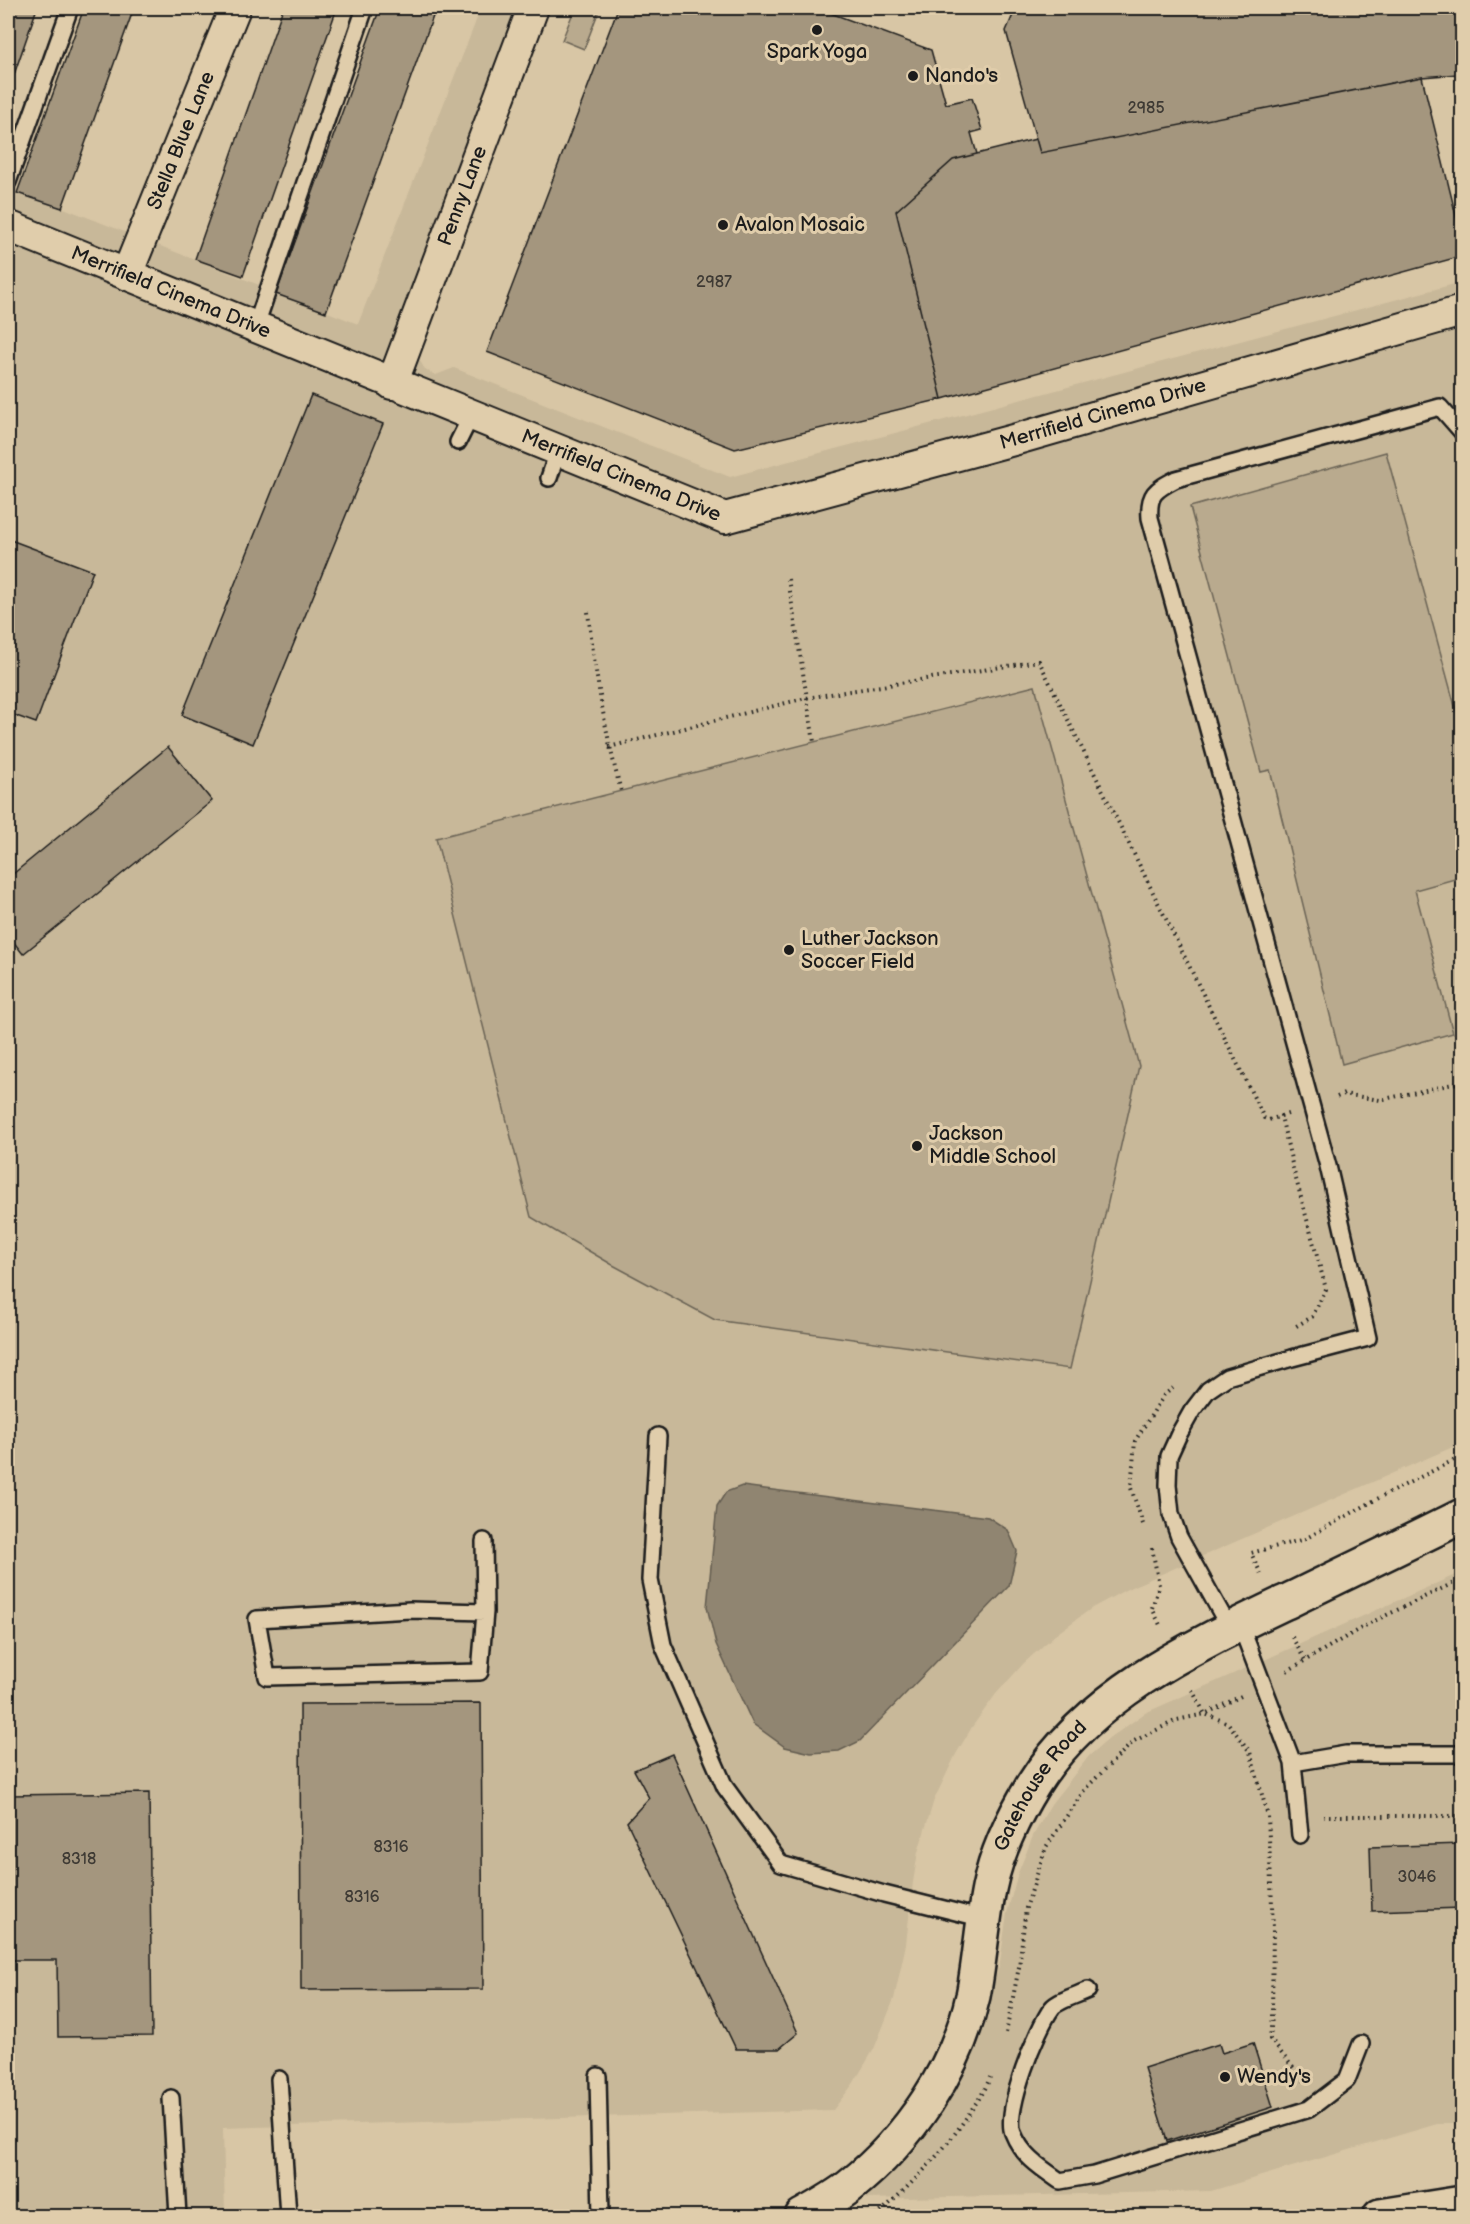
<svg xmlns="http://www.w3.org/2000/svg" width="1470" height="2224" font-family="'Balsamiq Sans',sans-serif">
	<rect width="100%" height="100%" fill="#d8c6a5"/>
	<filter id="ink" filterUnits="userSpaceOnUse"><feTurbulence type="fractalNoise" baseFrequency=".0167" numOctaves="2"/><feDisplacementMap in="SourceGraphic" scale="12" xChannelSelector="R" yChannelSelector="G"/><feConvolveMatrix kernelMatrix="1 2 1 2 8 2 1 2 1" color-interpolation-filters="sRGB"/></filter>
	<g filter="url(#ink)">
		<path fill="#c8b899" d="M481,8H550L422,336L418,354L419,359L424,368L431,373L436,375L454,368L730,477L1462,282V1443L1127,1589L1092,1608L1055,1635L1024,1663L996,1694L972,1727L956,1754L934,1800L918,1852L913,1882L906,1944L894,1999L874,2049L853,2084L833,2110L223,2128L225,2216H8V186L358,324Z
			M1462,1572V2124H1437L1211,2191L866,2199L901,2162L934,2118L982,2025L1000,1963L1007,1913L1018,1873L1033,1836L1051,1804L1089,1756L1110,1738L1145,1713Z"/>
		<path fill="#b9aa8e" stroke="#6a6355" stroke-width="1.5" d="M575,8H600L584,49L562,40Z
			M1386,452L1459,721H1462V877L1415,890L1453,1033L1342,1064L1270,770L1261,772L1190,507Z
			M1035,686L1139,1066L1070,1369L715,1320L611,1264L531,1217L436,838Z"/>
		<path fill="#908571" stroke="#625b4f" stroke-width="1.5" d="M742,1486L988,1517L1008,1530L1017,1551L1009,1586L860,1741L839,1751L811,1753L785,1747L753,1724L716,1644L707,1607L717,1506L726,1492Z"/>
		<path fill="#a4967e" stroke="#1c1c1c" stroke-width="1.5" d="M8,8H37L8,92Z
			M84,8H134L62,208L17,193Z
			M283,8H337L243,276L195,259Z
			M380,8H436L326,312L276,294Z
			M618,8H817L931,50L946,104L972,98L982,130L971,133L977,154L953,160L896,211L942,399L735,449L487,352Z
			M1016,8H1462L1458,74L1422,77L1040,153L1006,31Z
			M1422,77L1462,240V256L942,399L896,211L953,160L1036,139L1040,153Z
			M311,395L383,424L253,744L182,715Z
			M8,539L93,571L36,723L8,713Z
			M168,747L212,801L23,954L8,935V878Z
			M481,1703L483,1989L301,1990L300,1704Z
			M672,1754L798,2033L779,2049H736L627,1822L649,1798L634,1770Z
			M149,1793L152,2036L58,2037L57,1960H9L8,1795Z
			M1462,1844V1908L1372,1911L1370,1847Z
			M1253,2043L1273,2107L1167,2141L1144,2068L1219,2044L1222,2053Z"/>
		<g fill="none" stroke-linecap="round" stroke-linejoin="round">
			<defs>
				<path id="lane" d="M8,182L70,8
					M255,328L365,8
					M458,442L471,416
					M549,478L558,451
					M658,1436L650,1580L663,1645L725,1787L781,1864L884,1894L984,1919
					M484,1541L485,1612
					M410,1610L485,1612L480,1672L267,1677L257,1619Z
					M1240,1624L1293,1763L1346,1754H1462
					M1230,1629L1179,1537L1171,1514L1168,1485L1169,1456L1179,1434L1192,1411L1208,1390L1227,1377L1292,1358L1368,1338L1328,1166L1150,518C1148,494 1155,490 1176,479L1440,407L1462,432
					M1293,1763L1300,1835
					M1088,1990C1080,1994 1057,2001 1052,2008C1037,2028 1004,2111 1013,2133C1022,2156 1041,2168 1060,2181L1094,2175L1309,2109L1347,2080L1361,2044
					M598,2076L601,2216
					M279,2079L288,2216
					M171,2098L178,2216"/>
				<g id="street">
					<path id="s1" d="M8,226L725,518L1017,439L1462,311"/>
					<path id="s2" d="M127,274L235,8"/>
					<path id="s3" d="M392,384L533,8"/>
				</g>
				<g id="secondary">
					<path id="s4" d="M802,2216C818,2207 835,2198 850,2186C908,2140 957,2069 973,1996C980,1960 982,1924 989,1889C996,1853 1014,1816 1033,1785C1091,1692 1196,1645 1292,1599C1349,1571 1406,1544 1462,1516"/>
				</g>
				<path id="primary" d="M1380,2216L1462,2203"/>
			</defs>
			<use href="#lane" stroke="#1c1c1c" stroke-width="20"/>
			<use href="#street" stroke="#1c1c1c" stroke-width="34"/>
			<use href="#secondary" stroke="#1c1c1c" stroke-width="38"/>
			<use href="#primary" stroke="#1c1c1c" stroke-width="38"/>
			<path stroke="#1c1c1c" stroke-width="4" stroke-dasharray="1.5 4.5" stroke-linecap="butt" d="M788,579L814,742
				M588,612C595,672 605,732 621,791
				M609,747L806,698L1039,661L1264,1118L1269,1120L1281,1116
				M1337,1097L1344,1094L1380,1100L1462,1082
				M1288,1114L1281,1116L1293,1168L1326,1289L1312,1317L1293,1328
				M1143,1524L1131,1488L1135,1441L1164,1395L1173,1388
				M1152,1548L1159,1585L1152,1608L1161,1627
				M1261,1574L1251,1553L1305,1539L1375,1500L1462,1456
				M1292,1637L1305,1660
				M1287,1671L1370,1623L1462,1579
				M1192,1690L1205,1714L1241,1696
				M1323,1816H1462
				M1006,2033L1019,1967L1026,1908L1046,1847L1085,1789L1134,1741L1177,1720L1205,1714L1228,1723L1250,1752L1268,1816L1273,1928L1272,2016L1270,2039L1304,2081
				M876,2216C912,2184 946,2150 972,2109C979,2099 986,2089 990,2077"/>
			<use href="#lane" stroke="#e0cdab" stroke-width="15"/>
			<use href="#street" stroke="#e0cdab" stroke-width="30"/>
			<use href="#secondary" stroke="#e0cdab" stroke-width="33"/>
			<use href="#primary" stroke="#e0cdab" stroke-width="33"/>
		</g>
	</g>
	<g fill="#1c1c1c" stroke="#e0cdab" stroke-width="2">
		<circle cx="817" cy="30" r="6"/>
		<circle cx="913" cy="76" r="6"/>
		<circle cx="723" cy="225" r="6"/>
		<circle cx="789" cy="950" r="6"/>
		<circle cx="917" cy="1146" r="6"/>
		<circle cx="1225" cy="2077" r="6"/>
	</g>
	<g text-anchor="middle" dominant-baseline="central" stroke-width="6" stroke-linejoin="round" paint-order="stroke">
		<g font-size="16" fill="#3e3a34">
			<text x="1146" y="108">2985</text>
			<text x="714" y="282">2987</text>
			<text x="391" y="1847">8316</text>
			<text x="79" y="1859">8318</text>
			<text x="1417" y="1877">3046</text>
			<text x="362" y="1897">8316</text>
		</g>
		<g font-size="20" fill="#1c1c1c" stroke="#e0cdab" text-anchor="start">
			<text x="817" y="52" text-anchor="middle">Spark Yoga</text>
			<text x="925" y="76">Nando's</text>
			<text x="735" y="225">Avalon Mosaic</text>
			<text x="801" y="939">Luther Jackson<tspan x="801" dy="23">Soccer Field</tspan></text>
			<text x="929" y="1134">Jackson<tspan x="929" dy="23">Middle School</tspan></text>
			<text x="1237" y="2077">Wendy's</text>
		</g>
		<g font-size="20" fill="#1c1c1c" stroke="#e0cdab">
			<text stroke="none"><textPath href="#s2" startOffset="144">Stella Blue Lane</textPath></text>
			<text stroke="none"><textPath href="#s3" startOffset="201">Penny Lane</textPath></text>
			<text stroke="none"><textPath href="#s1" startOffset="176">Merrifield Cinema Drive</textPath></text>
			<text stroke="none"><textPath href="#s1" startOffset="1166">Merrifield Cinema Drive</textPath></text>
			<text stroke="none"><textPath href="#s1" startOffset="662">Merrifield Cinema Drive</textPath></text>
			<text stroke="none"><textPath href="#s4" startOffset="512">Gatehouse Road</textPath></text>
		</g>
	</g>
	<rect width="1470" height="2224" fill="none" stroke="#e0cdab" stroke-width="30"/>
	<rect x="15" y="15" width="1440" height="2194" fill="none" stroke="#1c1c1c" stroke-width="2" filter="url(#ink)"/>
</svg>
